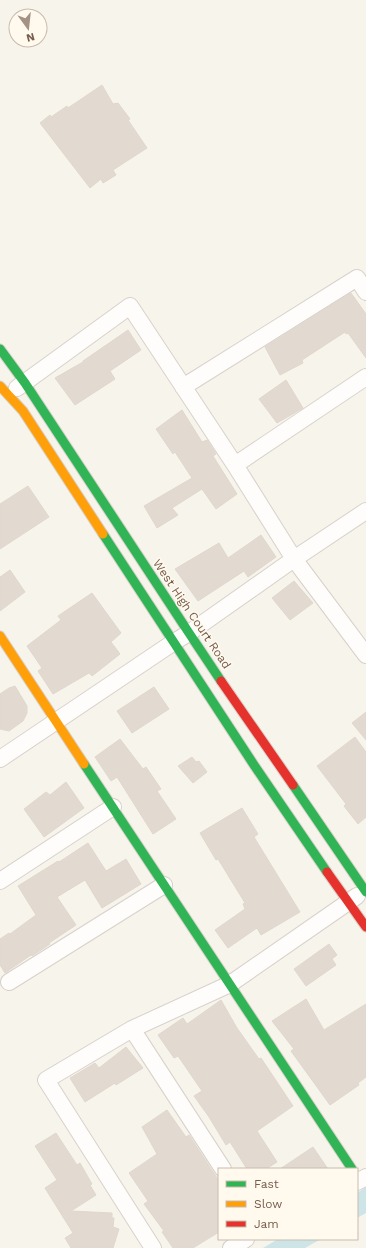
<svg xmlns="http://www.w3.org/2000/svg" width="366" height="1248" font-family="'Work Sans',sans-serif">
	<rect width="100%" height="100%" fill="#f7f4ec"/>
	<path fill="#cee5e8" d="M366,1187V1213L357,1218V1193Z
		M278,1239H321L305,1248H263Z"/>
	<path fill="#e2dad1" stroke="#e0d7ce" d="M102,85L113,104L118,103L130,119L128,120L147,148L113,170L116,175L103,183L101,179L90,188L40,123L50,115L51,117L67,106L68,108Z
		M351,293L366,314V358L348,333L346,334L345,332L302,360L303,363L280,375L265,347Z
		M128,330L141,350L110,371L115,379L75,405L55,378L83,362V361Z
		M286,380L303,408L277,423L259,399Z
		M182,410L202,442L207,440L216,454L213,456L237,494L216,509L202,489L172,508L178,515L157,528L144,506L192,478L175,452L173,454L156,429Z
		M28,486L49,517L0,549V504Z
		M261,535L276,557L248,577L244,571L198,601L175,569L219,543L228,558Z
		M10,570L25,592L0,611V577Z
		M294,581L313,603L290,620L272,598Z
		M92,593L121,633L111,642L120,654L92,676L89,673L53,694L38,671L42,668L27,646L61,620L58,616Z
		M15,686L27,706V713L23,721L9,731L0,729V694L9,688Z
		M154,687L169,709L132,733L117,711Z
		M366,712V740L352,723Z
		M355,737L366,752V817L358,824L344,806L346,804L317,766Z
		M120,739L143,769L146,767L161,789L157,791L176,819L153,834L117,777L111,781L95,757Z
		M192,757L196,762L199,761L207,772L193,783L178,766Z
		M66,782L84,808L44,837L24,809L46,792L50,795Z
		M242,808L258,834L254,837L300,912L261,935L257,928L228,948L215,930L245,909L243,904L245,903L218,859L216,860L200,833Z
		M88,843L106,871L126,859L141,884L102,908L85,880L57,897L76,925L49,943L50,944L32,956L31,955L5,973L0,965V939L9,933L10,934L36,915L18,886L58,861L59,862Z
		M329,944L337,955L332,959L336,965L306,986L294,969Z
		M306,999L324,1030L366,1004V1077L358,1083L359,1085L330,1105L291,1051L294,1049L272,1021Z
		M221,1000L237,1028L259,1059L261,1058L293,1106L257,1131L277,1162L266,1169H247L230,1142L226,1145L209,1117L194,1096L202,1091L178,1056L174,1058L158,1035L183,1018L187,1024Z
		M126,1047L143,1068L116,1085L115,1083L85,1102L70,1078L95,1063L99,1068Z
		M167,1110L186,1137L189,1135L219,1181V1232L193,1248H173L162,1232L164,1231L144,1204L148,1201L129,1173L157,1154L142,1127Z
		M56,1133L77,1165L80,1163L92,1184L90,1185L96,1195L71,1211L112,1213V1218H114L113,1227L119,1229L113,1248H71L65,1238L73,1233L45,1188L57,1180L35,1146Z
		M313,1147L328,1169H280Z"/>
	<g fill="none" stroke-linecap="round" stroke-linejoin="round">
		<defs>
			<path id="street" d="M183,387L357,278L366,292
				M17,388L130,306L235,465L294,559L366,655
				M235,465L366,377
				M0,759L174,642L189,633L294,559L366,511
				M0,881L113,807
				M9,982L164,885
				M132,1029L223,1169
				M357,1182L366,1177
				M153,1248L46,1080L132,1029L230,984L357,896
				M231,1248L246,1239"/>
			<path id="fast" d="M0,349L25,383L189,633L221,681
				M103,534L254,765L327,872
				M84,764L352,1169
				M293,785L366,892"/>
			<path id="slow" d="M0,386L23,411L103,534
				M0,636L84,764"/>
			<path id="jam" d="M221,681L293,785
				M327,872L366,927"/>
		</defs>
		<use href="#street" stroke="#d7d1ca" stroke-width="18"/>
		<use href="#fast" stroke="#d8d1ca" stroke-width="11"/>
		<use href="#slow" stroke="#d8d1ca" stroke-width="11"/>
		<use href="#jam" stroke="#d8d1ca" stroke-width="11"/>
		<use href="#street" stroke="#fefdfc" stroke-width="16"/>
		<use href="#fast" stroke="#30b455" stroke-width="9"/>
		<use href="#slow" stroke="#ff9f0a" stroke-width="9"/>
		<use href="#jam" stroke="#e5322d" stroke-width="9"/>
	</g>
	<g text-anchor="middle" dominant-baseline="central" stroke-width="3" stroke-linejoin="round" paint-order="stroke">
		<g font-size="12" fill="#775d4c" stroke="#fff9ee">
			<text transform="translate(192 614) rotate(56)">West High Court Road</text>
		</g>
	</g>
	<rect x="218" y="1168" width="140" height="72" fill="#fff9ee" stroke="#c9bbad"/>
	<rect x="226" y="1181" width="20" height="6" fill="#30b455" stroke="#c9bbad"/>
	<text x="254" y="1188" font-size="12" fill="#775d4c">Fast</text>
	<rect x="226" y="1201" width="20" height="6" fill="#ff9f0a" stroke="#c9bbad"/>
	<text x="254" y="1208" font-size="12" fill="#775d4c">Slow</text>
	<rect x="226" y="1221" width="20" height="6" fill="#e5322d" stroke="#c9bbad"/>
	<text x="254" y="1228" font-size="12" fill="#775d4c">Jam</text>
	<g transform="translate(28 28) rotate(165)"><circle r="19" fill="#fff9ee" stroke="#c9bbad"/>
	<path d="M0-3L7 15L0 10L-7 15Z" fill="#a49284"/>
	<text y="-6" font-size="11" font-weight="bold" text-anchor="middle" fill="#775d4c">N</text>
	</g>
</svg>
